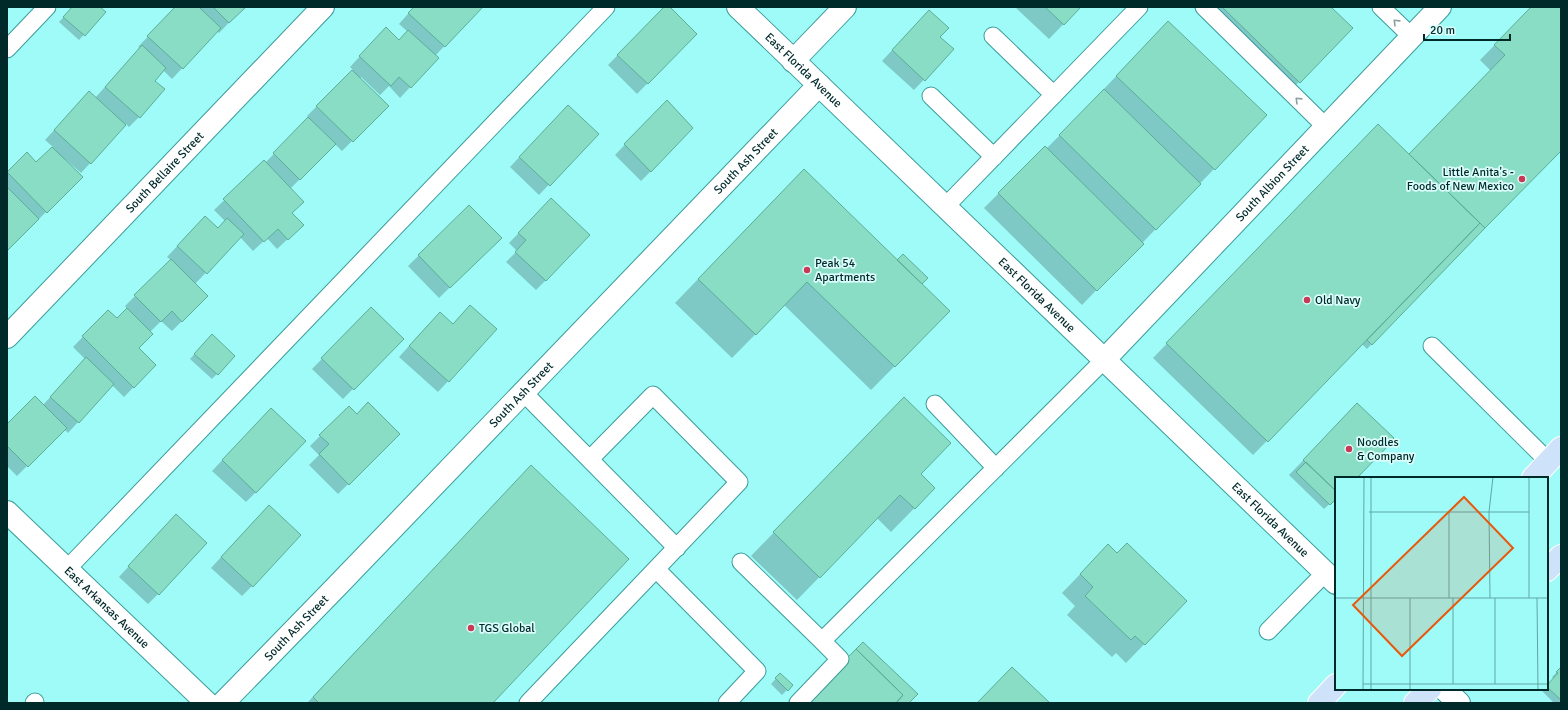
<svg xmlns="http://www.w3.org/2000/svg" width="1568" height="710" font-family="Signika,sans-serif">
	<rect width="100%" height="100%" fill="#9efbf8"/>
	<path fill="#0003" d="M73,7H99L105,12L79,40L59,22Z
		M176,7H244L219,33L217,31L172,79L163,70L153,81L139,117L129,127L126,124L81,173L66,160L65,161L81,177L36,222L35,221L7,249V174L27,154L36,164L53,147L45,140L79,103L95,98L140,48L138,47Z
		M414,7H481L435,56L437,58L400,98L389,86L380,95L361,77L360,79L387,106L342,151L335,144L290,189L292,235L277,249L267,238L253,251L240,237L195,284L207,296L172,331L161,321L150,332L137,348L155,365L124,397L112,385L68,433L64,429L17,476L7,466V426L43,405L85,359L73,347L108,311L117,319L127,309L125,306L171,260L167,257L195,227L217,229L225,221L214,210L264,162L265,163L309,118L307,116L353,70L350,67L376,39L399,41L408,32L399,24Z
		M665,7H668L696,34L637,94L608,65Z
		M1015,7H1080L1049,39Z
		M1193,7H1330L1352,28L1284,97Z
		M1532,7H1561V149L1367,349L1362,344L1253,455L1153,358L1364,140L1409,155L1491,71L1480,60Z
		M919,21L953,49L914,90L882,61Z
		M1168,22L1214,169L1082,305L984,208L1045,147L1046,149L1103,92L1102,91Z
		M657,111L651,171L641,181L615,155Z
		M558,116L597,134L539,195L510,167Z
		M780,194L921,284L949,311L871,390L784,305L732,358L675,303Z
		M469,206L500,238L439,298L408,266Z
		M541,210L546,280L536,290L506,262L517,251L509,243Z
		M470,306L496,329L438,392L399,357L430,323L453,324Z
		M371,309L402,339L343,399L312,369Z
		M207,340L234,356L212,379L190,359Z
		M349,407L357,415L399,434L338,494L309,465L319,455L310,446Z
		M261,419L256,492L246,502L212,471Z
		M1343,419L1356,478H1336V498L1324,509L1289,475Z
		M881,422L919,474L934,488L891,532L877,518L797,600L751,556Z
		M531,467L491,703H307L508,490Z
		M259,516L252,586L242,596L211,568Z
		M166,525L158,594L148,604L119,577Z
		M1090,564L1186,601L1126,663L1116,653L1112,657L1067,615L1075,606L1062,593Z
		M1561,668V703H1554L1542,691L1544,689H1547V686L1554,679L1552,677Z
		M780,674L787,690L782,695L771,684Z"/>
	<path fill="#8addc5" stroke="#5bad97" d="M72,7H100L106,12L85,36L63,17Z
		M175,7H199L221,28L183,69L147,36Z
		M213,7H246L229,23Z
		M414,7H483L445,47L408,13Z
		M664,7H670L697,34L648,84L617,55Z
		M1045,7H1081L1064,25Z
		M1222,7H1331L1353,28L1300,83Z
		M1531,7H1561V151L1485,228L1409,154L1505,55L1494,45Z
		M929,10L949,28L940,37L954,49L925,81L892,50Z
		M1168,21L1267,115L1215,170L1116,76Z
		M386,27L399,40L408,30L439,58L411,88L399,77L391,86L359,56Z
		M142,45L166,68L155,81L165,89L140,118L105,87Z
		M352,70L389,106L353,142L316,106Z
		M1104,89L1201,184L1156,230L1059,135Z
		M89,91L126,125L91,164L54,130Z
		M667,100L693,128L651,172L624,144Z
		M568,105L599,134L550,186L519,157Z
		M308,117L336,144L300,180L273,153Z
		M1378,124L1480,223L1268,442L1166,343Z
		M1045,146L1144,244L1097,291L998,193Z
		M52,147L83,177L47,213L7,172L27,152L36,162Z
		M264,160L304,202L292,213L304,225L288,240L278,229L264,242L223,199Z
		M804,169L950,311L895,367L807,282L756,335L698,279Z
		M7,187L39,219L7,251Z
		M551,198L590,235L546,281L515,252L526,240L518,233Z
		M469,205L502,238L450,288L418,255Z
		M205,216L218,228L227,218L244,234L207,274L177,246Z
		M1480,223L1485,228L1372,345L1367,340Z
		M903,254L928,278L922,284L897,260Z
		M171,259L208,296L182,322L172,311L161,322L134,295Z
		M470,305L497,329L449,382L409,346L440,312L453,324Z
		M371,307L404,339L354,390L321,358Z
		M127,308L153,334L139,348L156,365L134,388L82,336L108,310L117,318Z
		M212,334L235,356L218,375L194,354Z
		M86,357L114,384L79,423L50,397Z
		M35,396L67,428L28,467L7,446V424Z
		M904,397L951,443L921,474L935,488L915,509L900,495L820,578L773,532Z
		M368,402L400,434L349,485L319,454L329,444L319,435L349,406L357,414Z
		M1357,403L1394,438L1388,444L1389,445L1357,478H1336V491L1303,460Z
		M271,408L306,441L256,493L222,460Z
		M1306,462L1336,491V499L1330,505L1296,472Z
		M531,465L629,559L493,703H319L313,697Z
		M269,505L301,535L253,587L221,557Z
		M176,514L207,543L159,595L128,566Z
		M1127,543L1187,601L1145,645L1135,636L1131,640L1085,596L1093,587L1080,574L1108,544L1117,553Z
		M863,642L918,694L909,703H896L903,695L856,649Z
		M856,649L903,695L896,703H804Z
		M1012,667L1050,703H977Z
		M1561,667V700L1547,687V685L1558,673L1556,672Z
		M780,673L793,685L788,691L775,678Z"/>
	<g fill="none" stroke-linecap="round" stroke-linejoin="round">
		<defs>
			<path id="service" d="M1204,7L1326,127
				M1381,7L1412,37
				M993,36L1054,95
				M7,49L47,7
				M931,96L994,157
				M945,207L1139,7
				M1432,346L1548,461
				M523,392L677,548
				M935,404L996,468
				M741,562L822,641L1104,360
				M67,569L606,7
				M656,569L757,671L727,703
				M1268,631L1325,573
				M34,703L35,702
				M528,703L739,482L653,395L590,459
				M798,703L840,659L822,641"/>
			<g id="minor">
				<path d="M793,61L845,7"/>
				<path id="s1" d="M7,337L323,7"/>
				<path id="s2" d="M1104,360L1440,7"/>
				<path id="s3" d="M7,512L207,703"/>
				<path id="s4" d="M223,703L338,585L819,85"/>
			</g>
			<g id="tertiary">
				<path id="s5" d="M738,7L1336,583"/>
				<path d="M1444,689L1459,703"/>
			</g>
			<path id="primary" d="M1533,478L1561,448
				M1547,570L1561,556
				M1319,703L1336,685
				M1415,703L1430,689"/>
		</defs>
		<use href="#service" stroke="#3c9c9a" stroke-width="19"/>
		<use href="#minor" stroke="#3c9c9a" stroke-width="24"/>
		<use href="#tertiary" stroke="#3c9c9a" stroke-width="24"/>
		<use href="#primary" stroke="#fff" stroke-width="24"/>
		<use href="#service" stroke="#fff" stroke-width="17"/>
		<use href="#minor" stroke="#fff" stroke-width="22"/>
		<use href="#tertiary" stroke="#fff" stroke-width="22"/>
		<use href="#primary" stroke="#cee2fa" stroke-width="22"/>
	</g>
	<defs><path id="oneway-chevron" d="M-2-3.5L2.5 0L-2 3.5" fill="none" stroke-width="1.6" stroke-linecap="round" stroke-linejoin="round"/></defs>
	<g stroke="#8c9f9f">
		<use href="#oneway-chevron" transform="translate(1396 22) rotate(-136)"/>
		<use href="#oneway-chevron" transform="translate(1298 100) rotate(-136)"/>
	</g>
	<g fill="#c93855" stroke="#dbfdfb" stroke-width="1.5">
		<circle cx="1522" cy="179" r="4"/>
		<circle cx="807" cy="270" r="4"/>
		<circle cx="1307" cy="300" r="4"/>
		<circle cx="1349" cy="449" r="4"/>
		<circle cx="471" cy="628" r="4"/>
	</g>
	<g text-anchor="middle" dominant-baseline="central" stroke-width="3.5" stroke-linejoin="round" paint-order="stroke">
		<g font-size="12" fill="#002a2a" stroke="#dbfdfb">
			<text stroke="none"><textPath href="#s5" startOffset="91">East Florida Avenue</textPath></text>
			<text stroke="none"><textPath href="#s4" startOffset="753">South Ash Street</textPath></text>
			<text stroke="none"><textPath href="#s1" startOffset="228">South Bellaire Street</textPath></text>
			<text stroke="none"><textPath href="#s2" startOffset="244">South Albion Street</textPath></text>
			<text stroke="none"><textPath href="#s5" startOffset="415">East Florida Avenue</textPath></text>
			<text stroke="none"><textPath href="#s4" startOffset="429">South Ash Street</textPath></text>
			<text stroke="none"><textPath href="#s5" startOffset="739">East Florida Avenue</textPath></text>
			<text stroke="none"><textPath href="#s3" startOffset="138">East Arkansas Avenue</textPath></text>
			<text stroke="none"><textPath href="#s4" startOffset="105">South Ash Street</textPath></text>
		</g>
		<g font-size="12" fill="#002a2a" stroke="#dbfdfb" text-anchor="start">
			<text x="1514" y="172" text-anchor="end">Little Anita's -<tspan x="1514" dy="14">Foods of New Mexico</tspan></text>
			<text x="815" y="263">Peak 54<tspan x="815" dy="14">Apartments</tspan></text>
			<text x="1315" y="300">Old Navy</text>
			<text x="1357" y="442">Noodles<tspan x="1357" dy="14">&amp; Company</tspan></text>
			<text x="479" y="628">TGS Global</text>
		</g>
	</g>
	<g transform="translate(1335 477)">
		<rect width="213" height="213" fill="#9efbf8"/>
		<path fill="none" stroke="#5fa7a6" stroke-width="1" d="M36,0V213M194,0V121M34,35H194M114,35V121M0,121H213M75,121V213M118,121V207M155,121L154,35L158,0M160,121V207M202,121L203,213M28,207H213M28,213L29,0"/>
		<path fill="#e8590c" fill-opacity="0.15" stroke="#e8590c" stroke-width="2" d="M129,20L178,71L67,179L18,128Z"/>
		<rect width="213" height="213" fill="none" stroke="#002a2a" stroke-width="2"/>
	</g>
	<rect width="1568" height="710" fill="none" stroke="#002a2a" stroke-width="16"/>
	<path d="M1424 34v6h86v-6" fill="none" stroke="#002a2a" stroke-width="2"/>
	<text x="1430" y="34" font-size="12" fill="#002a2a" stroke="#dbfdfb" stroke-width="3" paint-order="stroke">20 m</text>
</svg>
